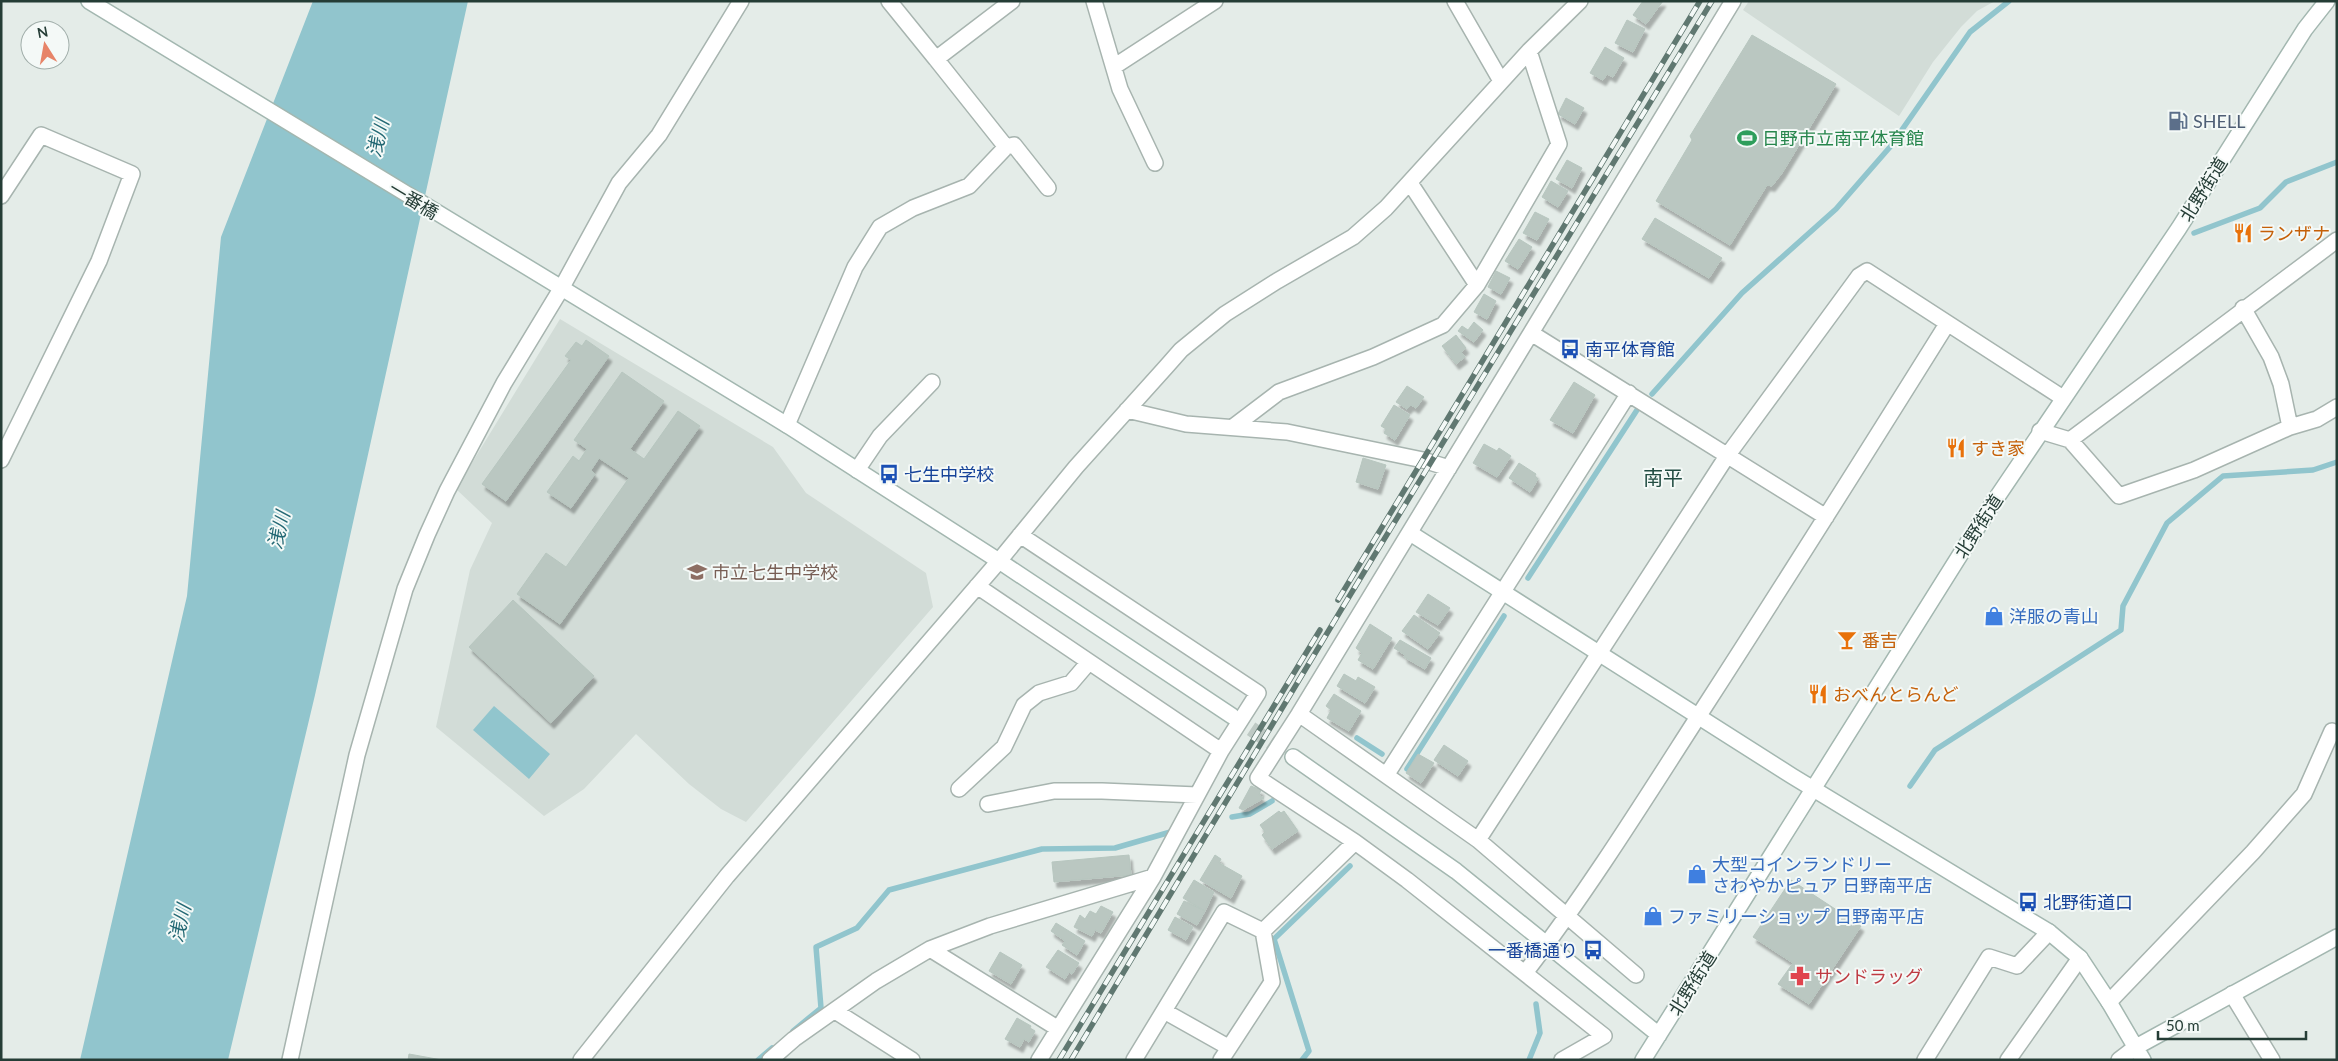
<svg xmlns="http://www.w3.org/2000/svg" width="2338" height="1061" font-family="Lato,'Noto Sans JP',sans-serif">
	<defs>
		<filter id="shadow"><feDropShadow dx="3" dy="5.5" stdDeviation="1" flood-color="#0004"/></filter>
	</defs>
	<rect width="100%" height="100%" fill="#e4ece8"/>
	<path fill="#d2dcd7" d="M1749,1H1995L1977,11L1961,27L1933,62L1899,116L1743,10Z
		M560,319L773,447L806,493L926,573L933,607L746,822L721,809L689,784L636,734L584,789L544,816L436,727L470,570L492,523L456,489Z"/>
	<path fill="#91c5cd" d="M313,1H468L315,695L228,1060H80L187,596L221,237Z
		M494,706L550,754L529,779L473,730Z"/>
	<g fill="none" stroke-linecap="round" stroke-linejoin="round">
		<path stroke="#91c5cd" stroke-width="5.5" d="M2194,233L2260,208L2286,182L2337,162
			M1652,394L1742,293L1836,209L1890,147L1970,32L2009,1
			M1528,578L1637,410
			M1357,738L1382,754
			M1407,769L1504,616
			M1910,786L1935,750L2121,630L2123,606L2167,523L2223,476L2313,470L2337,462
			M1232,817L1250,814L1272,801
			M793,1031L821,1008L816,947L857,928L889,890L1042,849L1115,848L1174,831
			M758,1060L772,1048
			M1302,1060L1309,1051L1274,939L1350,866
			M1529,1060L1540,1033L1536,1004"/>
	</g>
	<path fill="#bac7c1" stroke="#b7c6bf" filter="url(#shadow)" d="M1643,1H1663L1646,24L1633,15Z
		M1627,20L1645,29L1633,52L1615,43Z
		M1752,35L1836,84L1782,173L1772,186L1767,185L1730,245L1656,201L1692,140L1690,136Z
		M1605,47L1624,58L1613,77L1607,74L1603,80L1590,73Z
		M1566,98L1584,108L1575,124L1558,114Z
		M1567,160L1582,168L1572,188L1556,179Z
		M1551,181L1568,191L1558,207L1542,197Z
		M1535,212L1549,219L1537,240L1523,233Z
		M1655,218L1722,258L1709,278L1642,239Z
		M1519,239L1532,247L1518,269L1505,261Z
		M1496,271L1510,278L1501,294L1488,287Z
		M1484,294L1496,301L1487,319L1474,312Z
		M1474,322L1483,330L1474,342L1458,331L1462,326L1468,330Z
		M1456,335L1466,348L1461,352L1465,357L1456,364L1442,346Z
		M586,340L609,356L506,501L482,484L571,360L565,356L576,342L582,346Z
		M622,372L664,401L630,449L644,459L678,411L700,426L560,624L517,594L546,553L566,567L629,478L599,458L591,470L595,474L571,508L547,492L573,456L579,461L587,449L574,440Z
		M1574,382L1595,395L1573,433L1550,420Z
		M1407,386L1424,397L1416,408L1411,405L1407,409L1396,402Z
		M1394,405L1410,415L1395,440L1384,433L1386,429L1381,426Z
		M1484,444L1497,451L1499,448L1511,456L1497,477L1473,463Z
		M1363,458L1386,465L1378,489L1356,482Z
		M1519,463L1536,474L1535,476L1538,479L1530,492L1509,478Z
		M1428,594L1450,608L1438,625L1416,612Z
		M513,600L594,676L551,723L469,647Z
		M1414,615L1440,633L1428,649L1402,631Z
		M1370,624L1392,638L1373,669L1358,660L1362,653L1356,648Z
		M1400,640L1431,658L1425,669L1404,657L1405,655L1394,648Z
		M1344,674L1356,681L1358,677L1375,687L1365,703L1337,686Z
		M1334,694L1361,711L1349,731L1327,718L1331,710L1326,706Z
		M1444,745L1468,761L1458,776L1434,760Z
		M1418,754L1434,763L1421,783L1406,773Z
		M1251,786L1261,790L1259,795L1264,798L1243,810L1239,808Z
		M1279,811L1281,813L1284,811L1298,831L1272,849L1262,835L1265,832L1260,825Z
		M1129,855L1131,875L1054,882L1052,862Z
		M1215,855L1221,859L1219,863L1242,876L1231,898L1200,880Z
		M1194,880L1214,892L1205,911L1183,898Z
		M1791,880L1861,926L1809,1004L1778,984L1793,963L1753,937Z
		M1184,901L1205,911L1197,925L1177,914Z
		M1101,906L1113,912L1101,933L1095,930L1092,936L1074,927L1080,915L1085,919L1090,911L1096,914Z
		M1175,917L1193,927L1186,940L1168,930Z
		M1056,923L1085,941L1077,955L1062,945L1065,941L1051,931Z
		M1058,950L1079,963L1072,974L1069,972L1065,979L1046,967Z
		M1000,952L1022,965L1011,984L989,971Z
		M1017,1018L1031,1026L1030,1028L1035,1031L1029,1042L1024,1039L1020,1047L1005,1039Z
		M409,1054L442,1060H408Z"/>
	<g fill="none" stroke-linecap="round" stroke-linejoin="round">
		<path stroke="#bec9c4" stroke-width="15" stroke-dasharray="15 8" stroke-linecap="butt" d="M1232,716L1293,757"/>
		<defs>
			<path id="street" d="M889,1L936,59
				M1094,1L1120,89L1155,163
				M1455,1L1501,81
				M1115,66L1215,1
				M1006,147L1014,145L1048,188
				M1410,183L1477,285
				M1,196L41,135L132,174L99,261L1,460
				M2243,308L2271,357L2281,384L2290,427
				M1531,333L1826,517
				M1127,410L1186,424L1287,432L1423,460L1449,468
				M787,425L855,267L880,227L913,208L969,186L1006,147L936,59L1012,1
				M1233,427L1279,392L1373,357L1443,325L1477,285L1559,144L1529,51
				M2040,431L2070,440L2119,496L2194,470L2290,427L2317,419L2337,407
				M2070,440L2337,240
				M857,470L880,436L932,382
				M1020,535L1258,693L1221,751L1153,877L1039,1060
				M977,586L1221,751
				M1299,714L1733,1
				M1387,774L1629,393
				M959,789L1004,747L1024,705L1039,693L1071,683L1089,662
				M988,804L1054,791H1102L1197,795
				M1478,840L1727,456L1859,276L1867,271L2063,398
				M930,949L1057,1028
				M1525,973C1590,888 1647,796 1705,706C1787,579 1867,452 1947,324
				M2232,994L2272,1060
				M2109,1002L2253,852L2304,794L2332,731
				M835,1011L912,1060
				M1164,1011L1228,1047
				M290,1060L357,755L405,589L427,535L447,491L504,383L561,289L619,183L659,135L741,1
				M581,1060L727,876L999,561L1076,467L1166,367L1181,350L1225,314L1277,281L1353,237L1386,208L1529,51L1580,1
				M770,1060L794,1039L876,981L930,949L990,926L1153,877
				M1134,1060L1224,912L1263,931
				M1221,1060L1272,982L1263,931L1355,842
				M1562,1060L1604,1036L1407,880L1355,842L1258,778L1299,714L1478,840L1636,975
				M1925,1060L1989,957L2017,966L2049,932
				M2008,1060L2080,958
				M2119,1060L2136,1047"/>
			<path id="secondary" d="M89,1L787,425L999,561L1232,716
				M1410,533L1792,776L2049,932L2080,958L2109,1002L2143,1060
				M1293,757L1456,871L1659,1035
				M2136,1047L2337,937
				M1643,1060L1987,512L2179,228L2305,29L2327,1"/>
		</defs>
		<use href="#street" stroke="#a7b4af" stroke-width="18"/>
		<use href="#secondary" stroke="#a3b7b0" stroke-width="18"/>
		<use href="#street" stroke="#fff" stroke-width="15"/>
		<use href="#secondary" stroke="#fff" stroke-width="15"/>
		<defs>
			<path id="rail" d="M1338,600L1700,1
				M1059,1060L1320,630
				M1071,1060L1341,610L1712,1"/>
		</defs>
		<use href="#rail" stroke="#607871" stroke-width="5.5"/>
		<use href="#rail" stroke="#f4f9f7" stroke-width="4" stroke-dasharray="11" stroke-linecap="butt"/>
	</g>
	<defs>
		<symbol id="fuel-bare" viewBox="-9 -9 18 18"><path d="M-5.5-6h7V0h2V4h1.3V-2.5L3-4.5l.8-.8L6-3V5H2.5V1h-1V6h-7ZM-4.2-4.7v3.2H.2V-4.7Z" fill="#5c6f8a" stroke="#f4f9f7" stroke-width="2.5" paint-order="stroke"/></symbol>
		<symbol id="stadium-bare" viewBox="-9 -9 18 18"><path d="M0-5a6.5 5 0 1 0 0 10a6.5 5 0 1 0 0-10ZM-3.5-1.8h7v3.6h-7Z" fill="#2e9e5b" stroke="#f4f9f7" stroke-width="2.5" paint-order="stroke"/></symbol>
		<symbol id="restaurant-bare" viewBox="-9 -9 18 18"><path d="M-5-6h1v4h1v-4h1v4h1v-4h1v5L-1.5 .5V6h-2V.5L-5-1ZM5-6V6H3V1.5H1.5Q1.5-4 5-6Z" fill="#e8710a" stroke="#f4f9f7" stroke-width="2.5" paint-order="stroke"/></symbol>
		<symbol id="bus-bare" viewBox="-9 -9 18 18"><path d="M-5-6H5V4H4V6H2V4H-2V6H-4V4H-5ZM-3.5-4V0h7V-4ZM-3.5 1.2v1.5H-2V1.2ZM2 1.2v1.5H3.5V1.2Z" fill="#1a4fb4" stroke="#f4f9f7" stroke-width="2.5" paint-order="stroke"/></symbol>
		<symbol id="school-bare" viewBox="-9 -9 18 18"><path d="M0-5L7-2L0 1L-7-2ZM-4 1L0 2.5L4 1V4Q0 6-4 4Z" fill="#8d6e63" stroke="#f4f9f7" stroke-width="2.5" paint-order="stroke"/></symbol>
		<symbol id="shop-bare" viewBox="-9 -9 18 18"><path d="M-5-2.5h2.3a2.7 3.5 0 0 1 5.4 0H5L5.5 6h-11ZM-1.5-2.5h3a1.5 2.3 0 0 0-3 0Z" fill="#3f7fe0" stroke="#f4f9f7" stroke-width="2.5" paint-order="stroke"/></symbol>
		<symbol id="bar-bare" viewBox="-9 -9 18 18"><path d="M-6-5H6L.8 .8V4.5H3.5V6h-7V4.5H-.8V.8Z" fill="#e8710a" stroke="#f4f9f7" stroke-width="2.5" paint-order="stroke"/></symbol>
		<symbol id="pharmacy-bare" viewBox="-9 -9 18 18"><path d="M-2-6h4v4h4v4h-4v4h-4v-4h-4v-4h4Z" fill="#e0444e" stroke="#f4f9f7" stroke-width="2.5" paint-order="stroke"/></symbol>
	</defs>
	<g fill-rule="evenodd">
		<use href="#fuel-bare" x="2164" y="107" width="28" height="28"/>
		<use href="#stadium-bare" x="1733" y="124" width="28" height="28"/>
		<use href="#restaurant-bare" x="2229" y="219" width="28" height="28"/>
		<use href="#bus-bare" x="1556" y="335" width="28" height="28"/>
		<use href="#restaurant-bare" x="1942" y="434" width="28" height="28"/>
		<use href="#bus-bare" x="875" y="460" width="28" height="28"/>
		<use href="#school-bare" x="683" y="558" width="28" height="28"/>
		<use href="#shop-bare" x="1980" y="602" width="28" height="28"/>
		<use href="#bar-bare" x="1833" y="626" width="28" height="28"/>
		<use href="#restaurant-bare" x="1804" y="680" width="28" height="28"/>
		<use href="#shop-bare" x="1683" y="860" width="28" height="28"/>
		<use href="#bus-bare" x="2014" y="888" width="28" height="28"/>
		<use href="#shop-bare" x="1639" y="902" width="28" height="28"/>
		<use href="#bus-bare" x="1579" y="936" width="28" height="28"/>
		<use href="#pharmacy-bare" x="1786" y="962" width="28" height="28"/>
	</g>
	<g text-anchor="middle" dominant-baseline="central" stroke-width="4" stroke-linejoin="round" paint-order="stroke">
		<g font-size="18" fill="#4e5e75" stroke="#f4f9f7" text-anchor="start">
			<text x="2193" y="121">SHELL</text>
		</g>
		<g font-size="18" fill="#27864d" stroke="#f4f9f7" text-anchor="start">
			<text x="1762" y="138">日野市立南平体育館</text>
		</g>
		<g font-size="18" fill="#253d36" stroke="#f4f9f7">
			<text transform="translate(2203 189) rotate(-58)">北野街道</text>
			<text transform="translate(414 200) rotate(31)">一番橋</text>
			<text transform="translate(1978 526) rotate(-57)">北野街道</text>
			<text transform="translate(1692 983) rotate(-58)">北野街道</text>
		</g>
		<g font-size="18" fill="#c56008" stroke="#f4f9f7" text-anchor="start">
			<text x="2258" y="233">ランザナ</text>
			<text x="1971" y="448">すき家</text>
			<text x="1862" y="640">番吉</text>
			<text x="1833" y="694">おべんとらんど</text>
		</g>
		<g font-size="18" fill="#164399" stroke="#f4f9f7" text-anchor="start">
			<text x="1585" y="349">南平体育館</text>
			<text x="904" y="474">七生中学校</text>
			<text x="2043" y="902">北野街道口</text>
			<text x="1578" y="950" text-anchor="end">一番橋通り</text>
		</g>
		<g font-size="18" fill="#785e54" stroke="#f4f9f7" text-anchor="start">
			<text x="712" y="572">市立七生中学校</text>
		</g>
		<g font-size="18" fill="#366cbe" stroke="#f4f9f7" text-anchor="start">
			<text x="2009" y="616">洋服の青山</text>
			<text x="1712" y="864">大型コインランドリー<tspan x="1712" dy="21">さわやかピュア 日野南平店</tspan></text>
			<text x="1668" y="916">ファミリーショップ 日野南平店</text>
		</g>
		<g font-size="18" fill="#be3a42" stroke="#f4f9f7" text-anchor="start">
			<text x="1815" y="976">サンドラッグ</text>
		</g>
		<g font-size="19" font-style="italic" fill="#236874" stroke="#f4f9f7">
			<text transform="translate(377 138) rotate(-76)">浅川</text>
			<text transform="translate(278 530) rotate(-76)">浅川</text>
			<text transform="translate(179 923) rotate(-76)">浅川</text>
		</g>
		<g font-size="20" fill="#224d42" stroke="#f4f9f7">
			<text x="1663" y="477">南平</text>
		</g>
	</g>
	<rect width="2338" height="1061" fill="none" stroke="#253d36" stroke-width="5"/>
	<g transform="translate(45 45) rotate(349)"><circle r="24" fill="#f4f9f7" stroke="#a1aeaa"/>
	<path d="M0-4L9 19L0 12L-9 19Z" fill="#e78468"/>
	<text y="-8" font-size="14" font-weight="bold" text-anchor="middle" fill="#253d36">N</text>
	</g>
	<path d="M2158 1031v8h148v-8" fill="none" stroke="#253d36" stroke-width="2.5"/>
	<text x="2166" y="1031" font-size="15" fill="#253d36" stroke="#f4f9f7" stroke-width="4" paint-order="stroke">50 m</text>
</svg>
